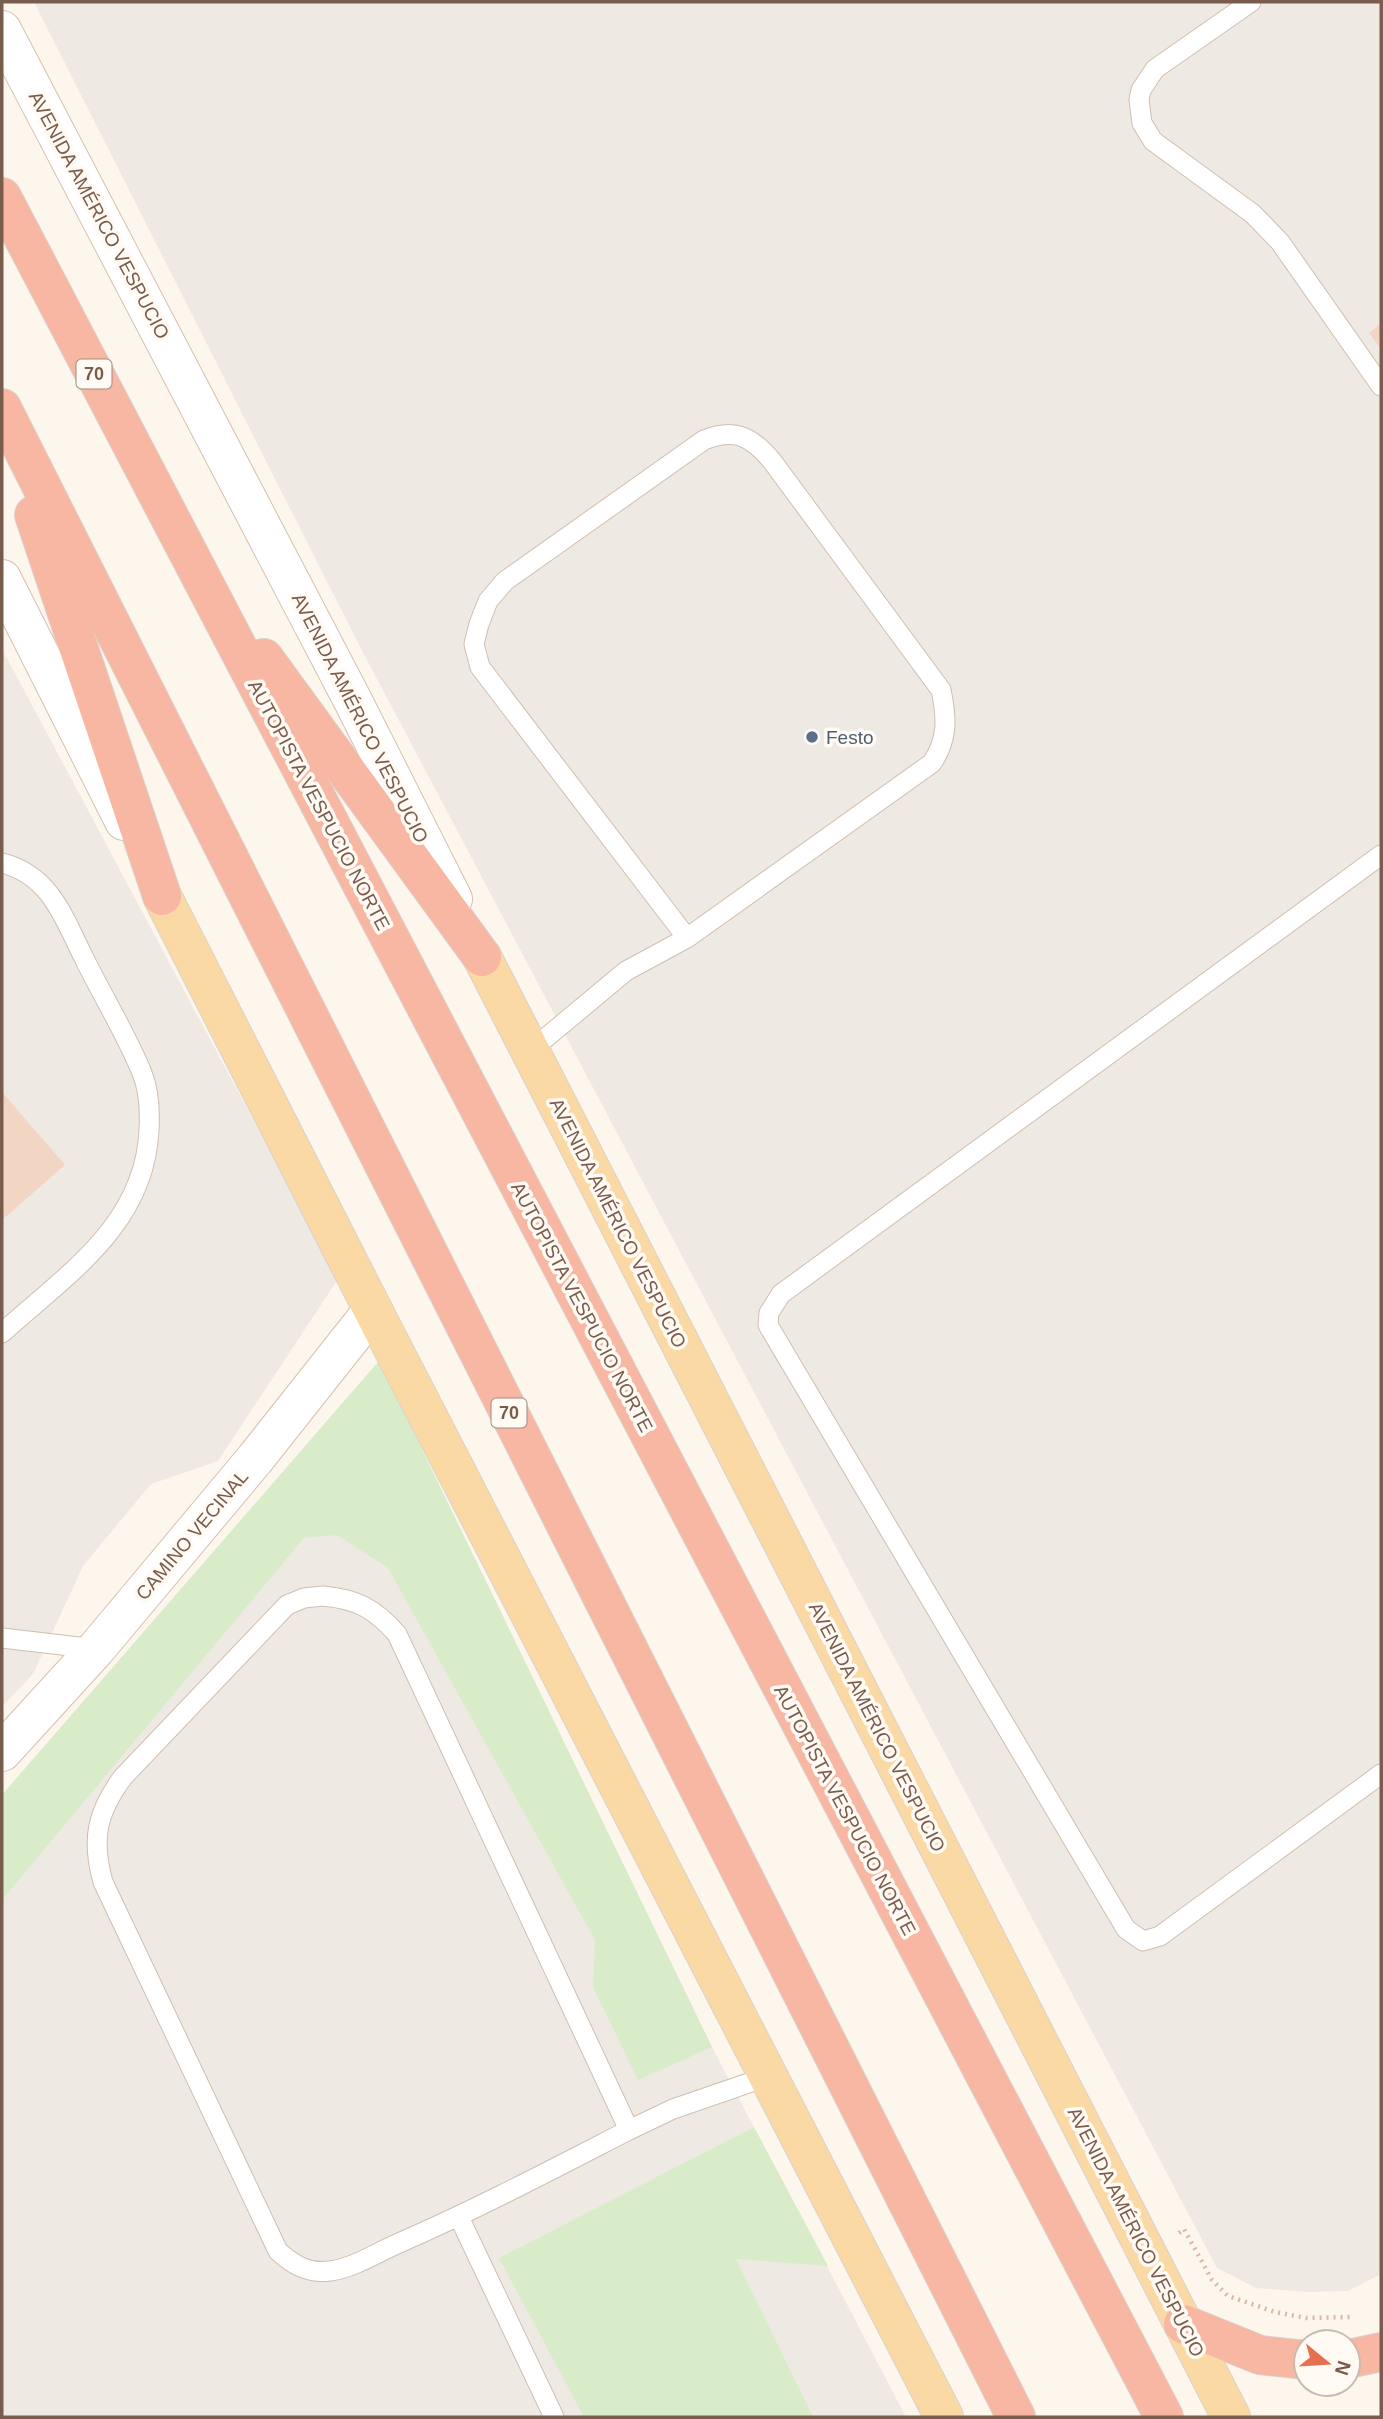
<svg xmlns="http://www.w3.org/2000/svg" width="1383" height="2419" font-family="Arial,sans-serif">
	<rect width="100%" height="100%" fill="#fdf6ec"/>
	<path fill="#efe9e4" d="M34,2H1381V2274L1348,2291L1307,2292L1256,2288L1217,2268L358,643Z
		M2,649L338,1279L218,1461L151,1484L83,1566L33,1674L2,1707Z
		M379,1361L712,2047L906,2417H2V1795Z"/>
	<path fill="#d8ecc9" d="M379,1361L712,2047L638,2080L593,1987L595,1940L388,1568L337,1535L304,1538L2,1900V1795Z
		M754,2127L828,2266L736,2259L813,2417H584L499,2258Z"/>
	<path fill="#f3d5c3" d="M1381,323V349L1369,333Z
		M2,1092L65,1165L2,1220Z"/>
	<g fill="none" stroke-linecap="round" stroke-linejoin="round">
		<defs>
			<path id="lane" d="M1251,2L1155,69L1141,90L1139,100L1142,123L1153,141L1253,214L1280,242L1381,386
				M1381,855L781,1294L769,1313L768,1325L1126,1929L1143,1941L1160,1936L1381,1774
				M2,863C53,876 65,922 87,964C105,1000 127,1036 142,1073C149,1090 150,1112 149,1130C145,1225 66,1275 2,1333
				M530,1051L626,971L687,938L932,763C948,739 947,718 941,690L772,461C751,436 735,428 704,440L505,581L488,601L479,624L474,644L480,667L687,938
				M323,1596C357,1599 375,1609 397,1634L629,2130C553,2169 477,2209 399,2243C378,2252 354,2268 330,2271C309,2274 293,2265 278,2251L103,1882C91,1839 97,1812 123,1777L287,1605L304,1598Z
				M2,1638L96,1649
				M629,2130L673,2109L769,2076
				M459,2217L554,2417"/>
			<path id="secondary" d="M2,30L352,699L453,899
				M2,579L124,821
				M2,1752L96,1649L255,1459L373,1310"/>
			<path id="primary" d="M162,896L373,1310L944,2417
				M482,957L1231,2417"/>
			<path id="highway" d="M2,197L1164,2417
				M2,408L1016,2417
				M34,515L162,896
				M264,658L482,957
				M1183,2324L1260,2355L1306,2360
				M1348,2359L1381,2352"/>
		</defs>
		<use href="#lane" stroke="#d1beb0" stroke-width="21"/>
		<use href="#secondary" stroke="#d6c0b0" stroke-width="40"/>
		<use href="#primary" stroke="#dad1cd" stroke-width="40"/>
		<use href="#highway" stroke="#dad1cd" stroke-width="40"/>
		<path stroke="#d9b8a5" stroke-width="4.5" stroke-dasharray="2 5" stroke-linecap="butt" d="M1179,2233L1184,2229L1212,2280L1228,2296L1275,2312L1306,2318L1350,2317"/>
		<use href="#lane" stroke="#fff" stroke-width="19"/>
		<use href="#secondary" stroke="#fff" stroke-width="38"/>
		<use href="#primary" stroke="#fbd9a5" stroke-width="38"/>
		<use href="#highway" stroke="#f7b7a3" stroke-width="38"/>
	</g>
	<circle fill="#5c6f8a" stroke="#fffaf3" stroke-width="2.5" cx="812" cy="737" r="7"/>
	<g text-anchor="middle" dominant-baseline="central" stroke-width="7" stroke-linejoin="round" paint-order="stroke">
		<g fill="#fffaf3" stroke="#a28b7f" stroke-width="2">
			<rect x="76.5" y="359.5" width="35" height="29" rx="5"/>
			<rect x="491.5" y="1398.5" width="35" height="29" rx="5"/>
		</g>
		<g font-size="18" font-weight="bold" fill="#7a5c4d">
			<text x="94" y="374">70</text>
			<text x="509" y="1413">70</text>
		</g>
		<g font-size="19" fill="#7a5c4d" stroke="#fffaf3">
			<text transform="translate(99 215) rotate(62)">AVENIDA AMÉRICO VESPUCIO</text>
			<text transform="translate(360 718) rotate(63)">AVENIDA AMÉRICO VESPUCIO</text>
			<text transform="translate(319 805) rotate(62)">AUTOPISTA VESPUCIO NORTE</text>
			<text transform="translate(618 1223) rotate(63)">AVENIDA AMÉRICO VESPUCIO</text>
			<text transform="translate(582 1307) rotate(62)">AUTOPISTA VESPUCIO NORTE</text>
			<text transform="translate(192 1535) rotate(-50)">CAMINO VECINAL</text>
			<text transform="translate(877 1727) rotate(63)">AVENIDA AMÉRICO VESPUCIO</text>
			<text transform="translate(845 1810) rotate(62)">AUTOPISTA VESPUCIO NORTE</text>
			<text transform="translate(1136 2232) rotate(63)">AVENIDA AMÉRICO VESPUCIO</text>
		</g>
		<g font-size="19" fill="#4e5e75" stroke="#fffaf3" text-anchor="start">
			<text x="826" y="737">Festo</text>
		</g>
	</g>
	<rect width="1383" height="2419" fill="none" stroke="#7a5c4d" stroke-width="7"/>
	<g transform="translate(1327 2363) rotate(108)"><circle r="33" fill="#fffaf3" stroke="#cabbb1" stroke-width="2"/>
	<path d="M0-5L12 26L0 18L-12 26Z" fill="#e76f51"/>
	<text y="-10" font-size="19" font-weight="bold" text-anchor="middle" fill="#7a5c4d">N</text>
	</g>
</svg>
